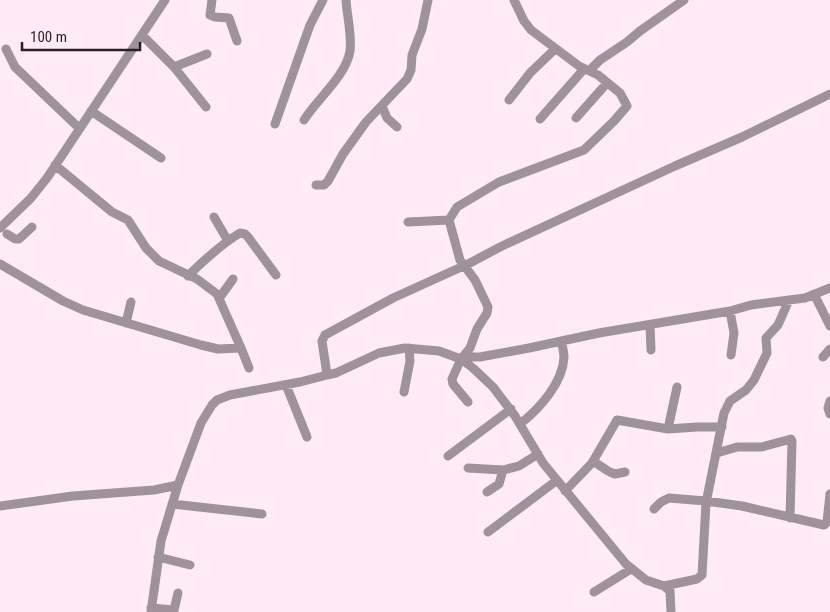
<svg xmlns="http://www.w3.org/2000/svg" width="830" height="612" font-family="'Roboto Condensed',sans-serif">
	<rect width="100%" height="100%" fill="#feebf5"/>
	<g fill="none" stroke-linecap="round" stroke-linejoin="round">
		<path stroke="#9f9299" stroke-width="9" d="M212,0L210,15L215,17L229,18L237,41
			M142,35L174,67L206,107
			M6,49L15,67L79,128
			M174,67L207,54
			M590,70L600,60L627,42L640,31L684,0
			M509,100L530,73L555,49
			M382,106L387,118L397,127
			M91,111L161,158
			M576,118L607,83
			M540,119L584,69
			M304,120C317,99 346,76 350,51C352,35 347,16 346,0
			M275,124L310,25L323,0
			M316,185H324L328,181L343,154L366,122L407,79L411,70L412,55L422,29L428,0
			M214,217L228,241
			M408,222L449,220
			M0,228L31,198L47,178L165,0
			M7,234L15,239H19L32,227
			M0,264L63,301L83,310L201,345L218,349L241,348L217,294L197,279L159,261L146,248L128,220L112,212L55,165
			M188,276C204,260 220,245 240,233L245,234L248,237L276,275
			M814,294L830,326
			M220,297L233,279
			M730,311L734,333L731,355
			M126,323L131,302
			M650,325L651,350
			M241,348L249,368
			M465,354L472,357H480L529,348L599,333L730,311L751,305L805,298L830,288
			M823,357L830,349
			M327,375L322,341L325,335L393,298L468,264L502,246L675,166L742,137L830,94
			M286,385L307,437
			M404,392L410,361L409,348
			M830,401L828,408L830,414
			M468,402L453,384L452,379L461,359L470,348L477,329L487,313L488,307L475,280L460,260L449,220L457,207L499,182L584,150L614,121L627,106L620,93L598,75L579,66L531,30L524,21L514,0
			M520,424C539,409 563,383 564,357C564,352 562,347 562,342
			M668,429L677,387
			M717,453L737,447H762L791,439L792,441L790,518
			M448,456L511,409
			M593,461L608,471
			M468,468L503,470
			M610,472L615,474L625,472
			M565,491L592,463L617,420L668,429L697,427H722
			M487,492L499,484L503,470L519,466L538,454
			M172,504L262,514
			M0,506L73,496L154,490L178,485
			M654,509L661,502L669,498L706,501L742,506L824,525L827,522L830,494
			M488,532L556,481
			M158,557L190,565
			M664,586L697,579L702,575L706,503L724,413L730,401L746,390L754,380L767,353L766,338L778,325L789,300
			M594,592L631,569
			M151,608L174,610L178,593
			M151,612L161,541L178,485L201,423L212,405L217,400L230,395L300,382L327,375L336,373L379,353L405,348L439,351L461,359L473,368L493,387L515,416L543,463L626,564L646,580L664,586L670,591L671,612"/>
	</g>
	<path d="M22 42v8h118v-8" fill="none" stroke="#2b1f26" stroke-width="2.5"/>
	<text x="30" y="42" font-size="15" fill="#2b1f26" stroke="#feebf5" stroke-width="4" paint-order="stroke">100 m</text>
</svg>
